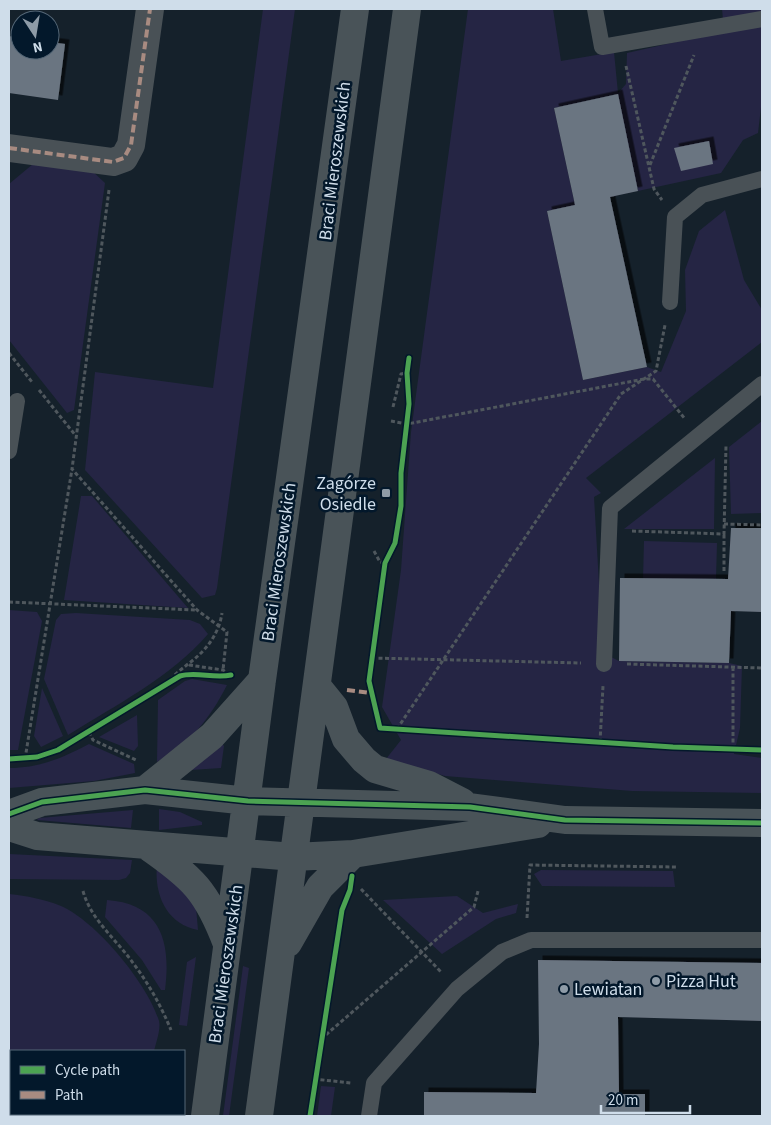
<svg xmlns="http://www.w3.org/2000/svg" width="771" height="1125" font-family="'Source Sans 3',sans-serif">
	<defs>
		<filter id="shadow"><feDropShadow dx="4.5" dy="-4.5" stdDeviation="0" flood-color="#0009"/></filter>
	</defs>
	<rect width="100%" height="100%" fill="#15212b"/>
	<path fill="#252544" d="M263,9H295L217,588L215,595L202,598L85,470L95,372L213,388Z
		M468,9H553L561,61L614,52L618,93L626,84L627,53L724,31L722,9H762V99L758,133L743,140L721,173L638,191L617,94L554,108L575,205L547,211L583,380L647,367L661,372L686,311L685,270L699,231L725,210L744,280L762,310V342L586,478L601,493L594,497L603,653L619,661L729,663L742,666L740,728L734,754L762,758V793L632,791L445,776L386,759L401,740L382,707L401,570L411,432Z
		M39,159L89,168L105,183L74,410L67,413L9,340V184Z
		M762,421V513L731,514L729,447Z
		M715,458L714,529H624Z
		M81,496H92L188,608L64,600Z
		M644,541L717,543L716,579H643Z
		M9,610L37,612L42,621L18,750H9Z
		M76,613L190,620L200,624L208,634C171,677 116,705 68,735L44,679L56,620L61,614Z
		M192,679L227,685C209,720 191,742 157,762L158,700L185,681Z
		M42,688L63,736L41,747L34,736Z
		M137,715L138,746L134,751L99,737Z
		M219,740L224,746L221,768L191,770Z
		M89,744L134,764L135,773L94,781L9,788V768C40,768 62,758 89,744Z
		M159,809L180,812L202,822V825L159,830Z
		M133,810L131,828L37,820L39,818Z
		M9,854L132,860L130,873L126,878L119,880L9,879Z
		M157,865L168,870L196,907L198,930C166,924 154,894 157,865Z
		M541,870L673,871L675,887L542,886L534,874Z
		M9,894C27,896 44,899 61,906C96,921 148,984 159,1021C161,1029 156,1043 154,1051H11V1072L9,1071Z
		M457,896L483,913L518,904L516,913L496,919L442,954L383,900Z
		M107,900C162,904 171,943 165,990H161L142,960L105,917Z
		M196,957L187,1026L179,1025L187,962Z
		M243,966L249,968L229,1116H223Z
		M321,1086L335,1087L331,1116H317Z
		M36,1114H144L143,1116H38Z"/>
	<path fill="#6b7481" filter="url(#shadow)" d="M9,36L20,38V50H50V42L65,44L58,100L9,93Z
		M618,94L638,191L610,197L647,367L583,380L547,211L575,205L554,108Z
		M709,141L713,164L681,171L674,148Z
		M731,528H762V612L731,611L729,663L619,661L620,578L728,579Z
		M538,960L762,963V1021L618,1017L619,1094H645V1116H424V1092L536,1093L539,1044Z"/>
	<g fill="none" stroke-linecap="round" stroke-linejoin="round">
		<path stroke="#4f575d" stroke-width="3" stroke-dasharray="4 2.5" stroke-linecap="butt" d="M626,66L654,189L662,200
			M650,165L694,55
			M109,190L72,469L197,610L227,632L223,670
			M9,353L32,382
			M39,390L76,436
			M393,407L401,374L407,373
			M391,421L407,424L644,379H653L685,419
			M724,524L762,525
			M632,531L724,534L726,445
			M374,551L380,562L385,563
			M724,571V534
			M9,602L196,610
			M372,658L581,663
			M627,664L762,668
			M189,665L223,670L228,674
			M171,680C176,672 181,670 188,664C206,651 219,634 222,613
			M397,729L621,394L656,371L665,325
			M89,732L93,740L136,760
			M600,742L603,686
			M733,749V667
			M25,759L72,469
			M361,889L442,973
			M83,891C91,920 116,939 133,963C149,984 161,1006 171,1030
			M527,918L530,865L678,867
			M321,1039L474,907L478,891
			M314,1079L351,1083"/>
		<path stroke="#495156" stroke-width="16" d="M595,9L602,47L762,19
			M670,302L675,217L702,195L762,179
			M9,451L17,401
			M604,664L610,508L762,384
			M369,1116L374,1083L457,989L502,952L531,940H762"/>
		<path stroke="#495156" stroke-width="28" d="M9,148L113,162L124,158L131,145L150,9"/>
		<path stroke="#495358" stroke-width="28" d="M317,686L334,707L346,739L364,760L375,769L429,785L462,802
			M145,790L212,736L262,680
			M9,814L42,802L145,790L248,801L470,807L565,820L762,823
			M9,827L37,836L294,857L353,854L538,824
			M147,846C193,878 207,891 227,944
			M288,943L320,887L353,854
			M205,1116L262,680L355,9
			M259,1116L407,9"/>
		<path stroke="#a88b81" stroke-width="4" stroke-dasharray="8 4" stroke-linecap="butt" d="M9,148L113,162L124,158L131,145L150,9
			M347,690L370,693"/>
		<defs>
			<path id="cycleway" d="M409,358L407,373L409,404L401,473V506L395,543L385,563L369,681L380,728L673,747L762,750
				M9,759L37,757L58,750L180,676C196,671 214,679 231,675
				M9,814L42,802L145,790L248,801L470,807L565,820L762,823
				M310,1116L342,910L350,890L352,876"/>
		</defs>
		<use href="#cycleway" stroke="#03182b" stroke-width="8"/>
		<use href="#cycleway" stroke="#4ca352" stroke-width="5"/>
	</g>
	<g fill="#8e9ba7" stroke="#03182b" stroke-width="2">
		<rect x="381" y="488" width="10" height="10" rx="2.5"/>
		<circle cx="656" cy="981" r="5"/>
		<circle cx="564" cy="989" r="5"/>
	</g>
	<g text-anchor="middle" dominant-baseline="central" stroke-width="5" stroke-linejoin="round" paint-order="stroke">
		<g font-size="18" fill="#cfddea" stroke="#03182b">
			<text transform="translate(335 161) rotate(-83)">Braci Mieroszewskich</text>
			<text transform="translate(279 562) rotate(-82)">Braci Mieroszewskich</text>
			<text transform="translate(226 964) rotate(-82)">Braci Mieroszewskich</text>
		</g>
		<g font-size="18" fill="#cfddea" stroke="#03182b" text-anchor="start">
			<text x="376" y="483" text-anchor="end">Zagórze<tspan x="376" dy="21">Osiedle</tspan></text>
			<text x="666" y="981">Pizza Hut</text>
			<text x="574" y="989">Lewiatan</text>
		</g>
	</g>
	<rect width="771" height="1125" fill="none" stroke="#cfddea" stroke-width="20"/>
	<rect x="10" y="1050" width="175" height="65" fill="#03182b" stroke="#556777"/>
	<rect x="20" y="1066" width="25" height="8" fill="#4ca352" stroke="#556777"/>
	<text x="55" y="1075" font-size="15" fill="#cfddea">Cycle path</text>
	<rect x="20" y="1091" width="25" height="8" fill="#a88b81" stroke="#556777"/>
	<text x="55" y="1100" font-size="15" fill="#cfddea">Path</text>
	<g transform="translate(35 35) rotate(168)"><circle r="24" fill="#03182b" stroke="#556777"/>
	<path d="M0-4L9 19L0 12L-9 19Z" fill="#8e9ba7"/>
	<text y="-8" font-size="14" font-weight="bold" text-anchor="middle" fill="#cfddea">N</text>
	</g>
	<path d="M601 1105v8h89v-8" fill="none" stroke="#cfddea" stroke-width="2.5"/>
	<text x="608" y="1105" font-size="15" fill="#cfddea" stroke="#03182b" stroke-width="4" paint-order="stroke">20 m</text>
</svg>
